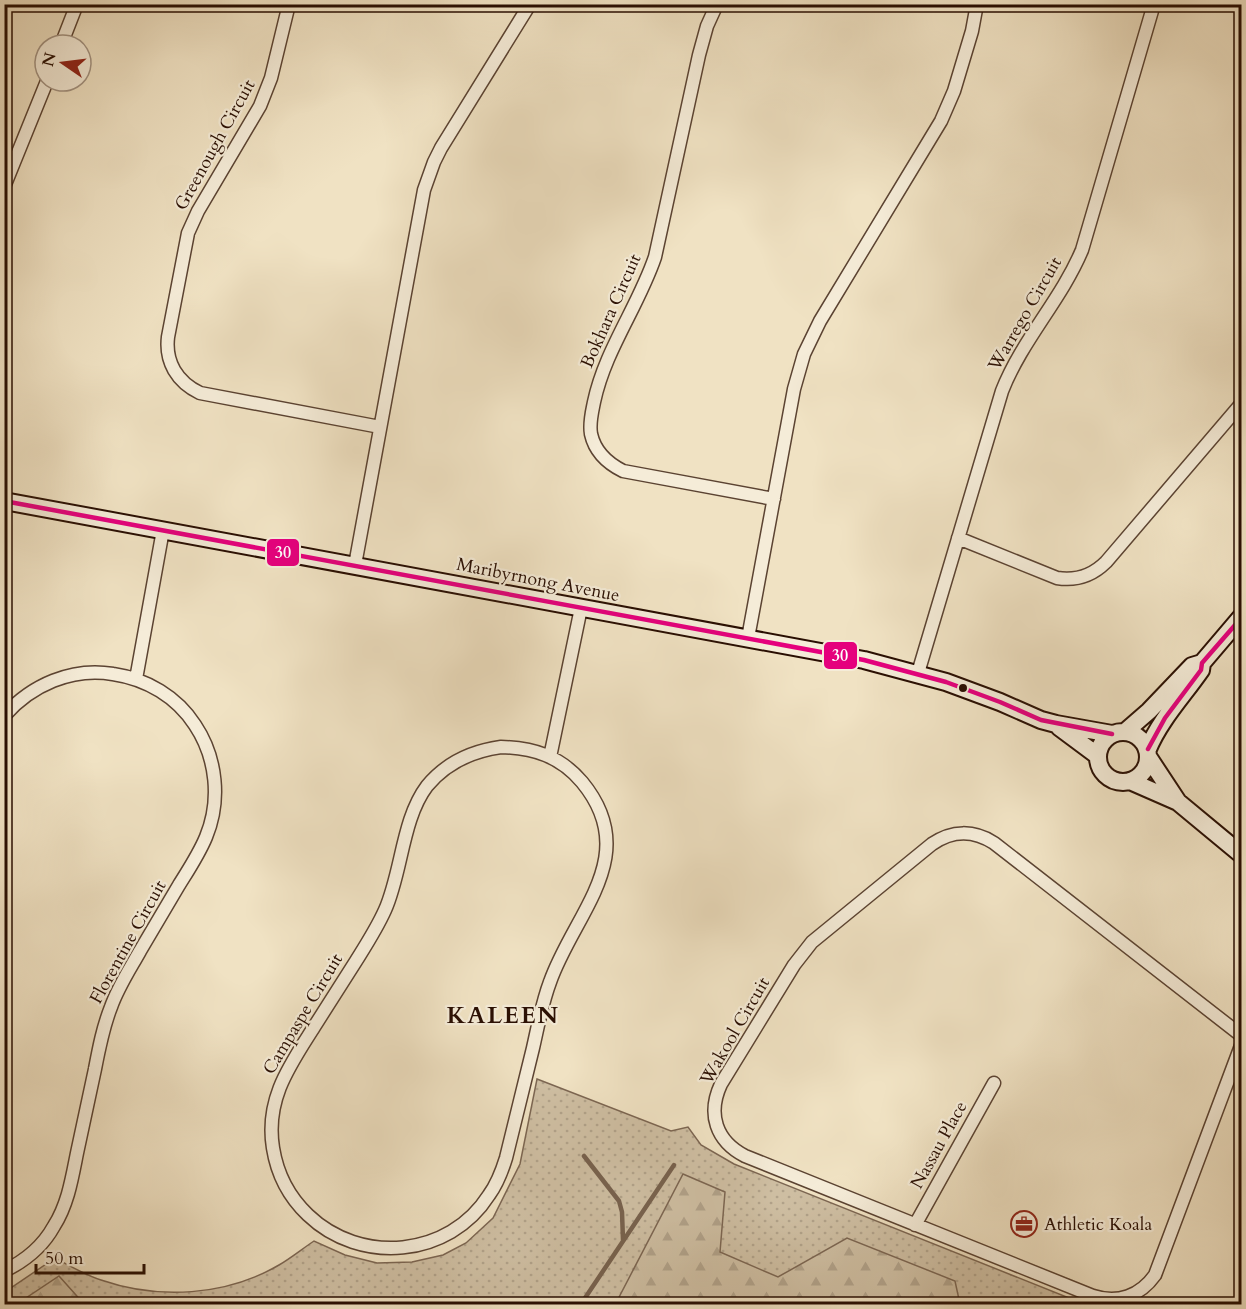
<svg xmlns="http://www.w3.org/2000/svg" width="1246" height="1309" font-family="Cardo,serif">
	<defs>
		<pattern id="grass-dots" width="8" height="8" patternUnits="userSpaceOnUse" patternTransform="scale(1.5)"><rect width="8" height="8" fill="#cebea2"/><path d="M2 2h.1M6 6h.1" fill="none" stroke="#b1a28a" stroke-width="1.8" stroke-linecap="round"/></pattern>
		<pattern id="forest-firs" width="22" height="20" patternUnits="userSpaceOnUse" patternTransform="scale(1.5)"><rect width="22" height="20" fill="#cebea2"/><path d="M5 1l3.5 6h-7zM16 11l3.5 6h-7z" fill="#b1a28a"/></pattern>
	</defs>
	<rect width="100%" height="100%" fill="#f0e2c3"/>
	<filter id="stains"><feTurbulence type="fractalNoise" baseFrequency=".00333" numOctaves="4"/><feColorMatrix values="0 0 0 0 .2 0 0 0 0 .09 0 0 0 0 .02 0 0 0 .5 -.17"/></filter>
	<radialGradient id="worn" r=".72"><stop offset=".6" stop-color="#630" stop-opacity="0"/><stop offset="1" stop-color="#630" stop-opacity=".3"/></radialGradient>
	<path fill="url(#grass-dots)" stroke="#7c6652" stroke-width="1.5" d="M537,1079L671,1131L688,1127L701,1145L734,1164L1084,1304H5V1292L55,1258C70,1266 85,1275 101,1280C159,1300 226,1296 279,1265C291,1258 302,1249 314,1241L345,1255L377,1263L412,1262L443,1255L466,1243L493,1218L520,1164Z"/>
	<path fill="url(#forest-firs)" stroke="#7c6652" stroke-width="1.5" d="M683,1174L725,1192L720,1252L778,1277L847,1238L955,1281L960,1304H619L616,1303Z
		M59,1276L84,1304H17Z"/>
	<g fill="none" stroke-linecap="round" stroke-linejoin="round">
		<path stroke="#78624e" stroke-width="4.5" d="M584,1156L619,1201L622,1212L623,1240
			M581,1304L674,1165"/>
		<defs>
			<path id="street" d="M289,4L271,78L260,106L198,211L188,233L168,337C165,362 177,382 200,393L380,427
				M717,4L707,26L699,55L655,257C638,307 605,350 594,402C592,412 589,423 591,434C595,452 607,463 623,471L774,499
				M61,45L77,4
				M4,187L47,81
				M958,538L1057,578C1076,581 1092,576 1106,562L1242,403
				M355,565L424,190L434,162L441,148L530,4
				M748,638L794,389L804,354L820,321L941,121L954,91L972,31L977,4
				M918,673L1002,391C1022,340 1061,300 1082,250L1154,4
				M136,679L163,530
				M4,716C31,685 72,667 113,674C147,679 177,697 195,725C217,758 221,801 206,837C199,854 189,869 179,885C166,907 153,929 140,951C130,969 118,987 111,1007C103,1027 99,1048 95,1069C89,1097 83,1125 77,1153C72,1178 68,1204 54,1226C43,1246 25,1261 4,1271
				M501,747C534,748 560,756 582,782C643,856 574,913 550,982C542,1003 538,1026 533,1048C524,1085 515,1121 506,1158C502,1171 497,1184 489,1195C449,1258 360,1265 308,1215C289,1197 277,1173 273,1148C265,1099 290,1065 314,1027C328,1005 342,983 356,961C366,945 377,928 385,910C402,872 402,819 427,786C446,763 472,751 501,747Z
				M550,757L581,608
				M1242,1036L994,843C974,830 952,830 932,844L812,942L794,965L721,1084C707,1114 716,1141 745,1156L1093,1296C1118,1304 1140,1296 1155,1275L1242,1043
				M915,1225L994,1083"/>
			<path id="secondary" d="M4,501L864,660L946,682L1000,702L1041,720L1056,724L1112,734
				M1059,727L1098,756
				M1126,731L1149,711L1192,666L1202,663
				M1098 757a25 25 0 1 1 50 0a25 25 0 1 1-50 0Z
				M1148,749C1160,720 1183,696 1201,670L1202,663L1242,616
				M1149,758L1178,802L1242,855
				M1130,781L1178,802"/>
		</defs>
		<use href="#street" stroke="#5b4332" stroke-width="15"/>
		<use href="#secondary" stroke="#290e02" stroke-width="20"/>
		<use href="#street" stroke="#f5ecd8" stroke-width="12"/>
		<use href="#secondary" stroke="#f5ecd8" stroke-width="16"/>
		<defs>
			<path id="bus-1" d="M4,501L864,660L946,682L1000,702L1041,720L1112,734
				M1148,749L1165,718L1201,670L1202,663L1242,617"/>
		</defs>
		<use href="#bus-1" stroke="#f5ecd8" stroke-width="9"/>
		<use href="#bus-1" stroke="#e5007d" stroke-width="4.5"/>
	</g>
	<defs>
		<symbol id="office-ring" viewBox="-11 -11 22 22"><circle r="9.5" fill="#f5ecd8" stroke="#8f2418" stroke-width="1.5"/><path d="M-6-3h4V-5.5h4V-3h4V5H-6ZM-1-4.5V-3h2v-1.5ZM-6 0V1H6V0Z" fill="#8f2418"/></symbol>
	</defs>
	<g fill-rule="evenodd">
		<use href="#office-ring" x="1009" y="1209" width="30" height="30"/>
	</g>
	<circle fill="#290e02" stroke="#f5ecd8" stroke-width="2" cx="963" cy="688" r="5"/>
	<g text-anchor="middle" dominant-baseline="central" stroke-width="4.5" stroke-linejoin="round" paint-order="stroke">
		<g font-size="18" fill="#290e02" stroke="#f5ecd8">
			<text transform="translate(215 145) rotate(-61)">Greenough Circuit</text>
			<text transform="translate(611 311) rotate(-66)">Bokhara Circuit</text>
			<text transform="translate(1025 314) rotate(-60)">Warrego Circuit</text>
			<text transform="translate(538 580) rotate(11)">Maribyrnong Avenue</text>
			<text transform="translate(128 942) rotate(-61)">Florentine Circuit</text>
			<text transform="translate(303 1014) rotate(-59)">Campaspe Circuit</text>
			<text transform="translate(735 1031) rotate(-60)">Wakool Circuit</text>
			<text transform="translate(939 1145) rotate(-61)">Nassau Place</text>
		</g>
		<g font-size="18" fill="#290e02" stroke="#f5ecd8" text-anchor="start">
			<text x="1044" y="1224">Athletic Koala</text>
		</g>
		<g font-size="24" font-weight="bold" letter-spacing="1.5" fill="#290e02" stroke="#f5ecd8">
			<text x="503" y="1015">KALEEN</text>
		</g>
	</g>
	<g stroke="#f5ecd8" stroke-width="2">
		<rect x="266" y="538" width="34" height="29" rx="6" fill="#e5007d"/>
		<rect x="823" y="641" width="35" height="29" rx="6" fill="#e5007d"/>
	</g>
	<g font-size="16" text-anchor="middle" font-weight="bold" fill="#fff">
		<text x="283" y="558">30</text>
		<text x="840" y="661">30</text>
	</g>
	<rect width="1246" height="1309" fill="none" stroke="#f0e2c3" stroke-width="24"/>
	<rect x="6" y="6" width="1234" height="1297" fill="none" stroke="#290e02" stroke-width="3"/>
	<rect x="12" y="12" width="1222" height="1285" fill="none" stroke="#290e02" stroke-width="1.5"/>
	<g transform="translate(63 63) rotate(284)"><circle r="28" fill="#f5ecd8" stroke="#a39382" stroke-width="1.5"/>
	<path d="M0-4.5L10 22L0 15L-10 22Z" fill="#8f2418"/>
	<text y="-9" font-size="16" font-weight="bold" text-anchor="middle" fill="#290e02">N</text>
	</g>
	<path d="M36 1264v9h108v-9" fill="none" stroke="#290e02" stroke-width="3"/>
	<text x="45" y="1264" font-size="18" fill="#290e02" stroke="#f5ecd8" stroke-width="4.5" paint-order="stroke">50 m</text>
	<rect width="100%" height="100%" filter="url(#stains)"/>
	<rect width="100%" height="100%" fill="url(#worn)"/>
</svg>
